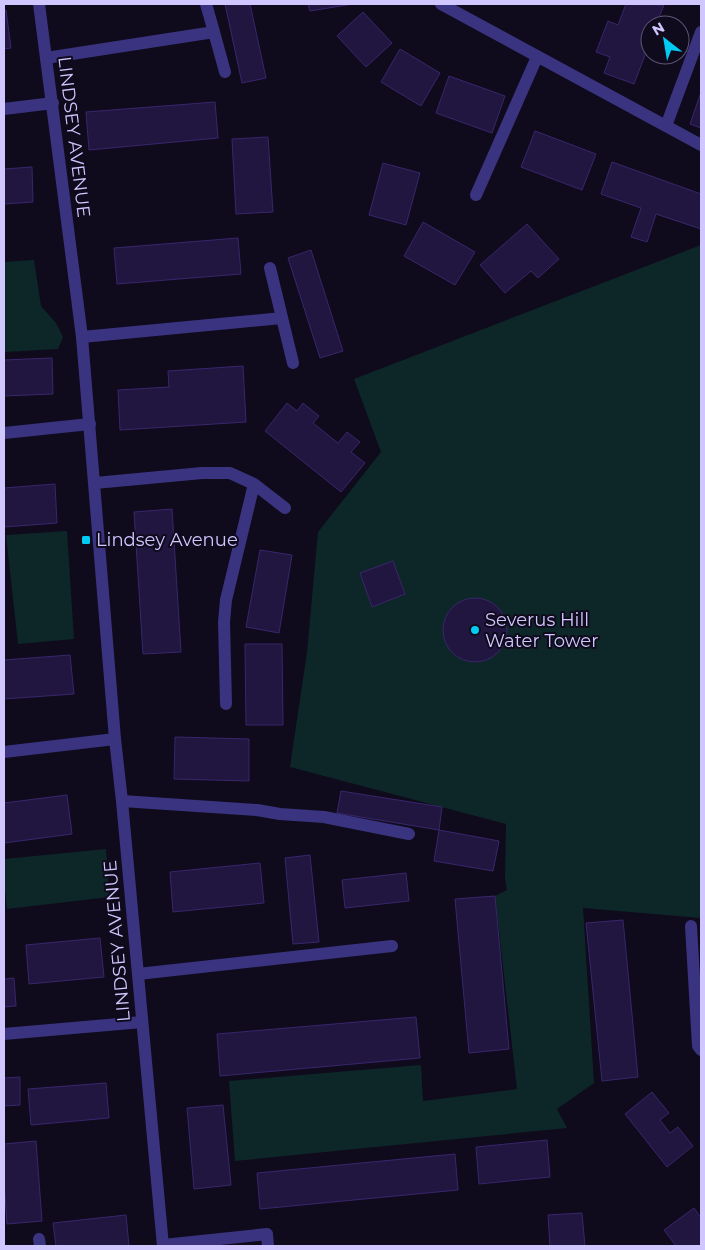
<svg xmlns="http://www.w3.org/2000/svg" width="705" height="1250" font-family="Montserrat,sans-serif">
	<rect width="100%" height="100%" fill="#0f0b1d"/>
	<path fill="#0d2728" d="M701,245V918L583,908L594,1083L557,1109L567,1128L235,1161L229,1081L421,1065L423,1101L517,1089L495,896L507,890L505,879L506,824L290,767L307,652L318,532L381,452L354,379Z
		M34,260L41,306L56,323L63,337L58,349L4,352V262Z
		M67,531L74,639L18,644L6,535Z
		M106,849L109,897L7,909L4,881V859Z"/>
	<path fill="#21163f" stroke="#39266d" d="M225,4H250L266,78L242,83Z
		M308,4H353L310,11Z
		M626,4L664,5L656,25H650V42L634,84L604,73L610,57L596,52L608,21L618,25Z
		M6,10L11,48L4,49V11Z
		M363,12L392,43L366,67L337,36Z
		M400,49L440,73L421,106L381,82Z
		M449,76L505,96L492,133L436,113Z
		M701,92V128L690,124Z
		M215,102L218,138L89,150L86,112Z
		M535,131L596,154L582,190L521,167Z
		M268,137L273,212L236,214L232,139Z
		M612,162L701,194V229L656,214L647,242L631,237L641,208L601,194Z
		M383,163L420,173L406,225L369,215Z
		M32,167L33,202L4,204V169Z
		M423,222L475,252L455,285L404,256Z
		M527,224L559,259L538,278L531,271L505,293L480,265Z
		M238,238L241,274L117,284L114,248Z
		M311,250L343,351L320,358L288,258Z
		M52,358L53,394L4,396V360Z
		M243,366L246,422L120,430L118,390L169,387L168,371Z
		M287,403L297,411L303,403L319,416L313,423L338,443L347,432L360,442L351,452L365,463L341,492L265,431Z
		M55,484L57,523L4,527V488Z
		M172,509L181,652L143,654L134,512Z
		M260,550L292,555L279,633L246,627Z
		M393,561L405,594L372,607L360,573Z
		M443 630a32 32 0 1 1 64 0a32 32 0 1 1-64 0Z
		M245,644H282L283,725H246Z
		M70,655L74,694L4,699V660Z
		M175,737L249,739V781L174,779Z
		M341,791L442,807L439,830L337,813Z
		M67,795L72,834L4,843V803Z
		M439,830L499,841L493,871L434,861Z
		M310,855L319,942L293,944L285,858Z
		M260,863L264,903L173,912L170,872Z
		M406,873L409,901L345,908L342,880Z
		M495,896L509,1049L469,1053L455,899Z
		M623,920L638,1077L602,1081L586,923Z
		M100,938L104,977L29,984L26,945Z
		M14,978L16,1006L4,1007V979Z
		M416,1017L420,1058L220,1076L217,1034Z
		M20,1077V1105L4,1106V1078Z
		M106,1083L109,1118L31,1125L28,1089Z
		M652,1092L669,1113L660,1120L670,1133L678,1127L693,1146L667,1167L625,1114Z
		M223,1105L231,1185L194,1189L187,1108Z
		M547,1140L550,1177L479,1184L476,1147Z
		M36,1141L42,1221L7,1224L4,1181V1144Z
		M455,1154L458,1190L260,1209L257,1173Z
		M694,1208L701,1218V1246H676L664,1230Z
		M582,1213L585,1246H550L548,1215Z
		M126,1215L129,1246H56L53,1223Z"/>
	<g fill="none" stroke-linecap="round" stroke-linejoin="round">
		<path stroke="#3a337f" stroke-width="12" d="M214,32L225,72
			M46,58L214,32L206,4
			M4,109L53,103
			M270,268L293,363
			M82,337L282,318
			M4,433L90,424
			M4,752L115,739
			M122,801L257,810L280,814L324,817L409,834
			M691,926L698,1046L701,1050
			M138,974L392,946
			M4,1034L142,1022
			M39,1239L40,1246
			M163,1245L267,1234L268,1246"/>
		<path stroke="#3a337f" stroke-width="12" d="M39,4L82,337L115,739L122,801L163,1246
			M441,4L701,145
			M666,126L701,32
			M476,195L537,57
			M95,483L202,473H230L254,484L226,600L224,622L226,704
			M254,484L285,508"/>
	</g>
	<g fill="#00cbf2" stroke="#0f0b1d" stroke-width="2">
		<rect x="81" y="535" width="10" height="10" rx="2.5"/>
		<circle cx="475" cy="630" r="5"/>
	</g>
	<g text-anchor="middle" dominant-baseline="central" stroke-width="4" stroke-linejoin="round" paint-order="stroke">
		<g font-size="18" fill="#d1c7ff" stroke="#0f0b1d">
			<text transform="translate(74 137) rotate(83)">LINDSEY AVENUE</text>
			<text transform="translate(117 941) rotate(-95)">LINDSEY AVENUE</text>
		</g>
		<g font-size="18" fill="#d1c7ff" stroke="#0f0b1d" text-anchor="start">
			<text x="96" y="540">Lindsey Avenue</text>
			<text x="485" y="620">Severus Hill<tspan x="485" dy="21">Water Tower</tspan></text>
		</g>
	</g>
	<rect width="705" height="1250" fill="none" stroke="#d1c7ff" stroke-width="10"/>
	<g transform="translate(665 40) rotate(329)"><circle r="24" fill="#0f0b1d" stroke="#5d5677"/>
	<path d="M0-4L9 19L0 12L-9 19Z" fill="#00cbf2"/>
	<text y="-8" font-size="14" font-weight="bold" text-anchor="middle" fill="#d1c7ff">N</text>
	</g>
</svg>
